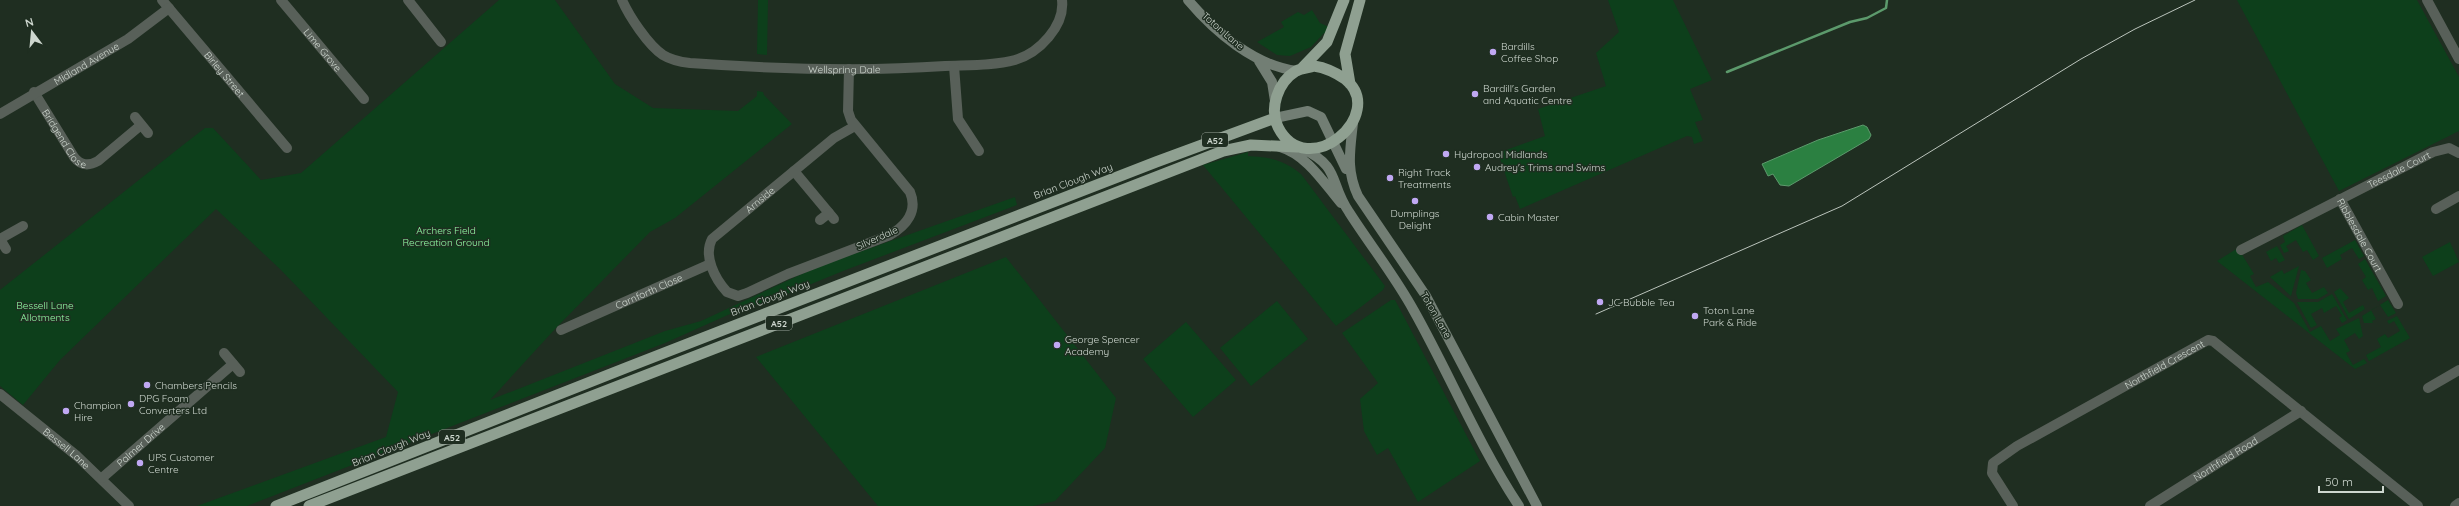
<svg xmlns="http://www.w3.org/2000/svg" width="2459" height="506" font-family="Quicksand,sans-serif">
	<rect width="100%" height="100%" fill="#1f2e21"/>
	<path fill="#0d3f1b" d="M499,0H555L615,84L653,108L738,111L757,96V91L763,92L764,95L792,124L675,218L650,232L555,329L490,400L665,331L701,321L817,267L1015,197L1017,205L843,271L772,300L739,310L665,343L247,506H197L386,437L398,392L280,269L216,209L60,360L23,405L0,386V290L183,145L205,128H213L261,180L301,173Z
		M758,0H768L767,55L757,54Z
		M1608,0H1673L1712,80L1690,89L1703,120L1695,122L1703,141L1694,144L1692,137L1687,136L1520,209L1515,196L1513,197L1498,153L1545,136L1538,109L1606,86L1596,53L1619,32Z
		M2237,0H2417L2459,77V131L2339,191Z
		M1312,10L1320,23L1329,27L1326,34L1324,33L1311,47L1290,56L1277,55L1257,42L1284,27L1281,22L1298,12L1304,15Z
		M1248,152V156C1269,157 1284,160 1301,174L1385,286L1383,290L1336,326L1203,165Z
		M2302,225L2319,256L2313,260L2307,250L2303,252L2296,240L2286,246L2289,251L2284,253L2280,245L2285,242L2283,236Z
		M2355,240L2364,256L2359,259L2352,248L2340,255L2342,259L2327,268L2322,258Z
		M2450,242L2459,262L2433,276L2422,257Z
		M2277,246L2285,260L2279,263L2276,258L2271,261L2266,252Z
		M2238,248L2254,274L2250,276L2256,287L2268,282L2294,303L2310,332L2321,326L2330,341L2340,335L2336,329L2359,318L2363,336L2359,339L2355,333L2344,340L2350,351L2346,353L2353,365L2364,359L2367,363L2355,369L2217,261Z
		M1006,257L1116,398L1105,448L1055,501L1033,506H878L756,357Z
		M2365,259L2386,296L2378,301L2372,288L2368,290L2362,280L2366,277L2358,264Z
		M2299,266L2291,296L2270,277L2282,270L2284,274Z
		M2301,270L2305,271L2311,280L2306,283L2312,293L2324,287L2328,293L2318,299H2298L2296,293Z
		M2340,288L2349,298L2343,302L2349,313L2363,305L2365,309L2349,319L2334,292Z
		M2332,294L2347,320L2342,323L2339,318L2342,316L2336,306L2324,313L2322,308L2311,314L2317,325L2311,328L2297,302H2318Z
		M1391,300H1395L1480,461L1418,502L1388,448L1377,455L1364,431L1360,399L1378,383L1342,333Z
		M2388,300L2396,313L2388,317L2380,305L2371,310L2376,319L2372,321L2373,323H2364L2362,316Z
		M1277,301L1308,339L1251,386L1220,348Z
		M2397,316L2410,338L2369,361L2366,355L2381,347L2377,339L2385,334L2388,338L2400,331L2394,321L2389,324L2387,321Z
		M1186,322L1236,380L1193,417L1143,359Z"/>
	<path fill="#2b8041" stroke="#5c9a6c" d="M1863,125L1867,127L1871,135L1869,139L1789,186L1780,185L1773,174L1768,176L1762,164L1818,140Z"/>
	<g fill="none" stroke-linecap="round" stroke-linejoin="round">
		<path stroke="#5c9a6c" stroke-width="2.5" d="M1727,72L1850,22L1867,18L1886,8L1887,0"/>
		<g stroke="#586059" stroke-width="10">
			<path id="s1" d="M162,0L287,148"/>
			<path id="s2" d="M281,0L364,99"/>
			<path d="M408,0L441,42"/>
			<path id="s3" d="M622,0C629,16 648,45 663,55C671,60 681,62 690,63C775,69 860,72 945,66C967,65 993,66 1015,60C1039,53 1065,26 1062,0"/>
			<path d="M954,66L958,119L979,151"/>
			<path id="s4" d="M849,69L848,111L851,120L910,192C918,211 907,225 890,235L788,274L747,293L738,296L727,292C715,279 703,256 712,239L834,138L855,126"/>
			<path id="s5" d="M34,92L74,157C81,166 89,166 98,161L141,125"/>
			<path id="s6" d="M0,114L128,39L169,8"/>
			<path d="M135,117L148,133"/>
			<path d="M794,171L834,219"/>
			<path id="s7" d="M2340,199L2398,304"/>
			<path d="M2436,209L2459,196"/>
			<path d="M820,220L829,213"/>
			<path d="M0,239L23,226"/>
			<path d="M0,239L6,249"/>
			<path id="s8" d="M2241,250L2433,152L2449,148L2459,153"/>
			<path id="s9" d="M561,330L710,264"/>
			<path d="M224,353L240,372"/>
			<path d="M2428,388L2459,370"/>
			<path id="s10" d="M0,394L77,456L129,506"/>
			<path id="s11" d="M102,478L233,364"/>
			<path id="s12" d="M2013,506L1992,473L1993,463L2017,446L2208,340L2213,341L2418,506"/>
			<path id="s13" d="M2150,506L2301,411"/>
			<path d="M2455,506L2459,503"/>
		</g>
		<path stroke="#586059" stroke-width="10" d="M2427,0L2459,59"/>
		<path stroke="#727e74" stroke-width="10" d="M1188,0C1215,32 1255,66 1297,71
			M1259,61L1272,82L1275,101
			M1275,118L1308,111L1321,117L1346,169
			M1353,123C1350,151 1346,170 1358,196L1426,296L1537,506
			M1280,147C1307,155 1324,183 1341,203
			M1303,149C1341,167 1329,183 1349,212C1370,245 1395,276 1414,311C1450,375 1478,444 1519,506"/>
		<path stroke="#8fa091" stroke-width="11" d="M1314,66C1327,68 1335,72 1345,79C1389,114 1307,184 1278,127C1269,108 1278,82 1296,71C1302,68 1308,68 1314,66Z
			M1302,68L1327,42L1344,0
			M1350,84L1345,54L1360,0
			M276,506L628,367L1156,162L1275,118
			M309,506L1223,151L1251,145L1297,147"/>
		<path stroke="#bbc4bc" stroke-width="1" d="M1596,314L1842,206L2081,59L2135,29L2195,0"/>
	</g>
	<g fill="#c0a8f3" stroke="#1f2e21" stroke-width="1.5">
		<circle cx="1493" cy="52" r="4"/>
		<circle cx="1475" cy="94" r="4"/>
		<circle cx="1446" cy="154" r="4"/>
		<circle cx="1477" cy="167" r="4"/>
		<circle cx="1390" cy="178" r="4"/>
		<circle cx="1415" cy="201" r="4"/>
		<circle cx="1490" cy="217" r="4"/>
		<circle cx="1600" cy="302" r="4"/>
		<circle cx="1695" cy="316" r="4"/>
		<circle cx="1057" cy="345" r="4"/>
		<circle cx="147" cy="385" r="4"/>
		<circle cx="131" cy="404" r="4"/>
		<circle cx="66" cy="411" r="4"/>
		<circle cx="140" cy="463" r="4"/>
	</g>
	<g text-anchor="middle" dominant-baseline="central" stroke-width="3" stroke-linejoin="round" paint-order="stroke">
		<g fill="#1f2e21" stroke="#9aa49b" stroke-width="1">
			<rect x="1202" y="133" width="26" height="14" rx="3"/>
			<rect x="766" y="316" width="26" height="14" rx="3"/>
			<rect x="439" y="430" width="26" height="14" rx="3"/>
		</g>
		<g font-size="9" font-weight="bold" fill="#ced7cf">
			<text x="1215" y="140">A52</text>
			<text x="779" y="323">A52</text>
			<text x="452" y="437">A52</text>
		</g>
		<g font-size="10" fill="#ced7cf" stroke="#1f2e21">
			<text transform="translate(1223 31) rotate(41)">Toton Lane</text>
			<text stroke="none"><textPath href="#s2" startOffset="65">Lime Grove</textPath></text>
			<text stroke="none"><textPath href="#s6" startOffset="100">Midland Avenue</textPath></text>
			<text stroke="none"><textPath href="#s3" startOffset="252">Wellspring Dale</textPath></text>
			<text stroke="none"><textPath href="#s1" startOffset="97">Birley Street</textPath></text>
			<text stroke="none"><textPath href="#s5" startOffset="56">Bridgend Close</textPath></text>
			<text stroke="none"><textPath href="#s8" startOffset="177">Teesdale Court</textPath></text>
			<text transform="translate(1073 181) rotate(-21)">Brian Clough Way</text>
			<text stroke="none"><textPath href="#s4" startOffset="493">Arnside</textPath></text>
			<text transform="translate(877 238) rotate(-24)">Silverdale</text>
			<text stroke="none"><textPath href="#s7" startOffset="41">Ribblesdale Court</textPath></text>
			<text stroke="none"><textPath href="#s9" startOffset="96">Carnforth Close</textPath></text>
			<text transform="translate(770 298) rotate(-21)">Brian Clough Way</text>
			<text transform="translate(1436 315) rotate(60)">Toton Lane</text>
			<text stroke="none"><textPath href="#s12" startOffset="247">Northfield Crescent</textPath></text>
			<text stroke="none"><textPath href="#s11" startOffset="51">Palmer Drive</textPath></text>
			<text stroke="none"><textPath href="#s10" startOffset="86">Bessell Lane</textPath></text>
			<text transform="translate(391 448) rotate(-22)">Brian Clough Way</text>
			<text stroke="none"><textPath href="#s13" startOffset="89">Northfield Road</textPath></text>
		</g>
		<g font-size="10" fill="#ced7cf" stroke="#1f2e21" text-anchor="start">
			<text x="1501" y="46">Bardills<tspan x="1501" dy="12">Coffee Shop</tspan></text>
			<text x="1483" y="88">Bardill's Garden<tspan x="1483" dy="12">and Aquatic Centre</tspan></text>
			<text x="1454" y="154">Hydropool Midlands</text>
			<text x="1485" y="167">Audrey's Trims and Swims</text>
			<text x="1398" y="172">Right Track<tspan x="1398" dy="12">Treatments</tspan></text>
			<text x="1415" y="213" text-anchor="middle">Dumplings<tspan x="1415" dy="12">Delight</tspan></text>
			<text x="1498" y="217">Cabin Master</text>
			<text x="1608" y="302">JC Bubble Tea</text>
			<text x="1703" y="310">Toton Lane<tspan x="1703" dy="12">Park &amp; Ride</tspan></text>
			<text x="1065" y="339">George Spencer<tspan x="1065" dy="12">Academy</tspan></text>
			<text x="155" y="385">Chambers Pencils</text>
			<text x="139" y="398">DPG Foam<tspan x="139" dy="12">Converters Ltd</tspan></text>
			<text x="74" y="405">Champion<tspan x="74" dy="12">Hire</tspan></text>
			<text x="148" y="457">UPS Customer<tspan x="148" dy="12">Centre</tspan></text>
		</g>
		<g font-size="10" fill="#8ef9a2" stroke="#1f2e21">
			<text x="446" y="230">Archers Field<tspan x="446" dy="12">Recreation Ground</tspan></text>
			<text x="45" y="305">Bessell Lane<tspan x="45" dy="12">Allotments</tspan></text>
		</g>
	</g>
	<g transform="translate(32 32) rotate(344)" stroke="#1f2e21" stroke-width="3" paint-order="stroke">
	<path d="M0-3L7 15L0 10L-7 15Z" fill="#ced7cf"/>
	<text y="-6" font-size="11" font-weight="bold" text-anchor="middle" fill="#ced7cf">N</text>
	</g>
	<path d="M2319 486v6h64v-6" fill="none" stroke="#ced7cf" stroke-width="2"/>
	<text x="2325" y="486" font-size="12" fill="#ced7cf" stroke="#1f2e21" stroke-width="3" paint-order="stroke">50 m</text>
</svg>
